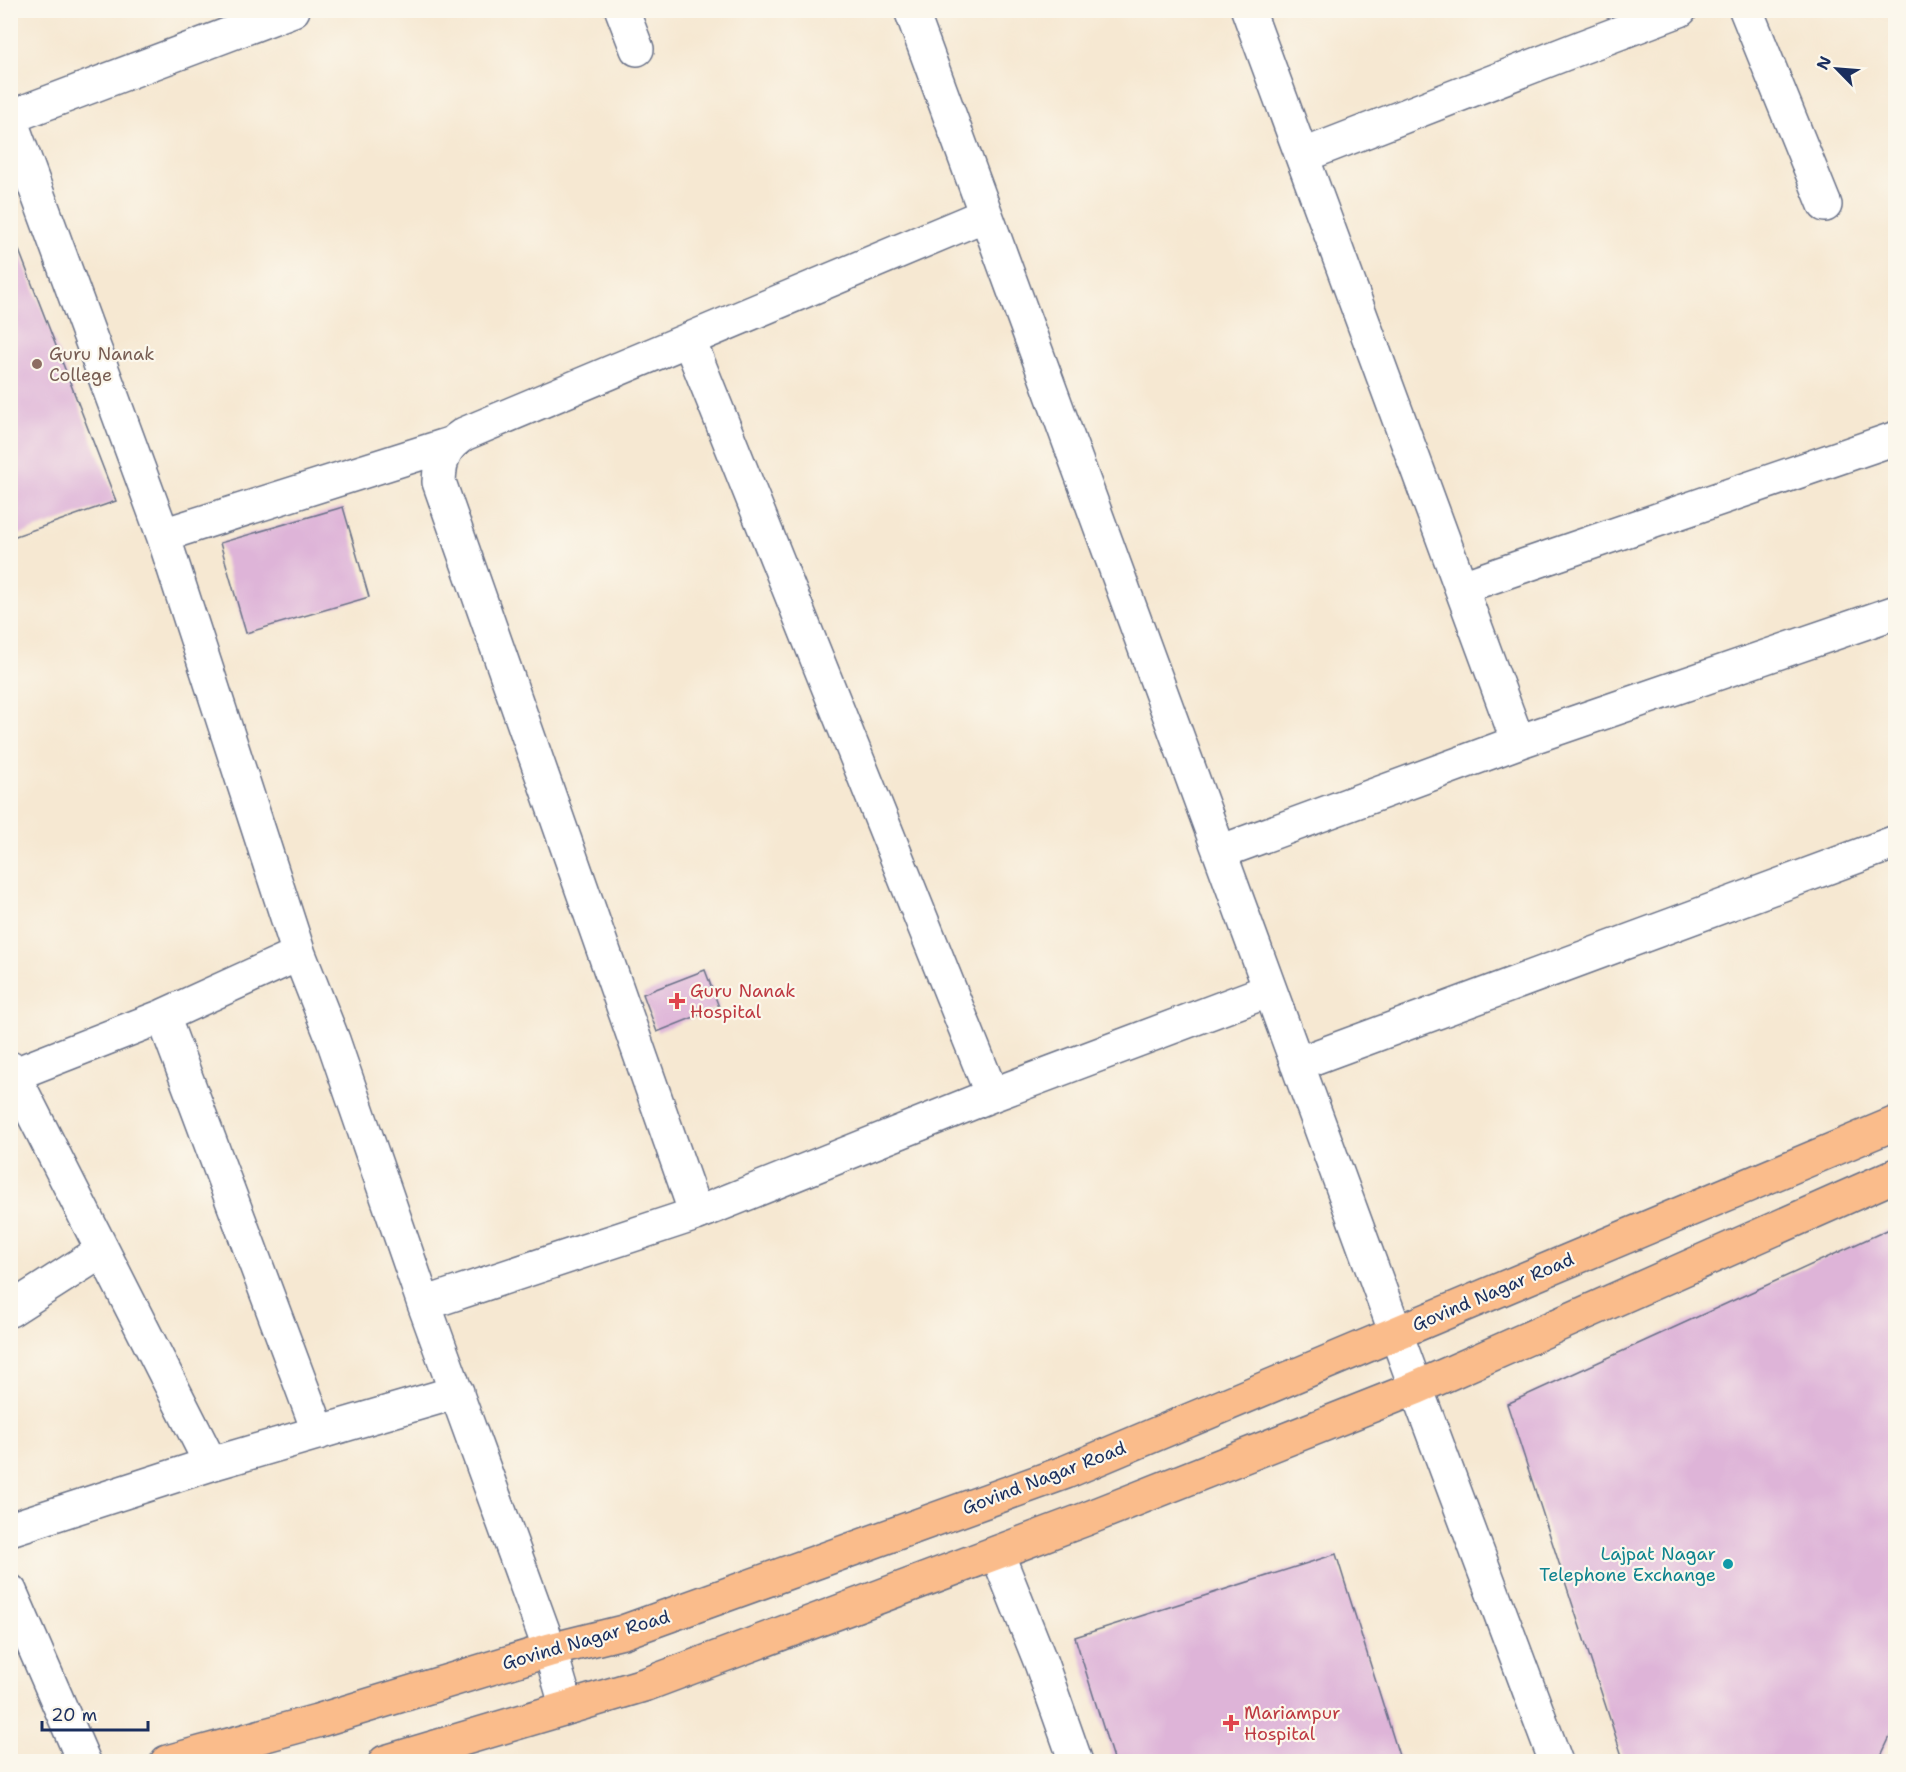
<svg xmlns="http://www.w3.org/2000/svg" width="1906" height="1772" font-family="'Shantell Sans',sans-serif">
	<rect width="100%" height="100%" fill="#fbf7ec"/>
	<filter id="ink" filterUnits="userSpaceOnUse"><feTurbulence type="fractalNoise" baseFrequency=".0167" numOctaves="2"/><feDisplacementMap in="SourceGraphic" scale="12" xChannelSelector="R" yChannelSelector="G"/><feConvolveMatrix kernelMatrix="1 2 1 2 8 2 1 2 1" color-interpolation-filters="sRGB"/></filter>
	<filter id="wash" filterUnits="userSpaceOnUse"><feTurbulence type="fractalNoise" baseFrequency=".008" numOctaves="4" result="noise"/><feDisplacementMap in="SourceGraphic" scale="24" xChannelSelector="R" yChannelSelector="G"/><feGaussianBlur stdDeviation="1.35" result="paint"/><feColorMatrix in="noise" values="0 0 0 0 0 0 0 0 0 0 0 0 0 0 0 0 0 1.4 0 .05"/><feComposite in="paint" operator="in"/></filter>
	<g filter="url(#wash)">
		<rect width="100%" height="100%" fill="#f6e8d2"/>
		<g id="blocks">
			<path fill="#deb4d8" d="M10,227L116,501L10,538Z
				M343,507L369,597L246,633L220,543Z
				M705,970L719,1007L657,1032L643,994Z
				M1896,1226V1724L1878,1762H1624L1507,1404Z
				M1336,1554L1401,1762H1114L1075,1637Z"/>
		</g>
	</g>
	<g filter="url(#ink)">
		<use href="#blocks" fill-opacity="0" stroke="#687087" stroke-width="1.5"/>
		<g fill="none" stroke-linecap="round" stroke-linejoin="round">
			<defs>
				<path id="minor" d="M622,10L637,49
					M911,10L1416,1388L1556,1762
					M1248,10L1518,742
					M1746,10L1825,205
					M10,117L293,10
					M10,119L163,535L299,954L333,1040L424,1304L550,1650L567,1708
					M1302,156L1582,47L1680,10
					M689,340L992,1095
					M163,535L450,444
					M1462,587L1896,438
					M1220,852L1518,742L1896,612
					M163,1016L319,1433
					M1297,1064L1896,842
					M10,1068L211,1464
					M10,1076L163,1016L299,954
					M696,1214L439,482C440,458 444,447 464,434L985,215
					M424,1304L696,1214L992,1095L1270,990
					M10,1310L102,1251
					M10,1529L211,1464L457,1392
					M997,1553L1041,1663L1076,1762
					M10,1591L84,1762"/>
				<path id="major" d="M167,1762L317,1721L550,1650L623,1632L1066,1472L1896,1123
					M385,1762L647,1684L1086,1519L1416,1388L1896,1175"/>
			</defs>
			<use href="#minor" stroke="#687087" stroke-width="36"/>
			<use href="#major" stroke="#687087" stroke-width="36"/>
			<use href="#minor" stroke="#fff" stroke-width="33"/>
			<use href="#major" stroke="#fabc8b" stroke-width="33"/>
		</g>
	</g>
	<circle fill="#8d6e63" stroke="#fbf7ec" stroke-width="2" cx="37" cy="364" r="6"/>
	<g fill="#e0444e" stroke="#fbf7ec" stroke-width="2">
		<path d="M674 992h6v6h6v6h-6v6h-6v-6h-6v-6h6z"/>
		<path d="M1228 1714h6v6h6v6h-6v6h-6v-6h-6v-6h6z"/>
	</g>
	<circle fill="#0f9aa8" stroke="#fbf7ec" stroke-width="2" cx="1728" cy="1564" r="6"/>
	<g text-anchor="middle" dominant-baseline="central" stroke-width="4.5" stroke-linejoin="round" paint-order="stroke">
		<g font-size="18" fill="#785e54" stroke="#fbf7ec" text-anchor="start">
			<text x="49" y="354">Guru Nanak<tspan x="49" dy="21">College</tspan></text>
		</g>
		<g font-size="18" fill="#be3a42" stroke="#fbf7ec" text-anchor="start">
			<text x="690" y="991">Guru Nanak<tspan x="690" dy="21">Hospital</tspan></text>
			<text x="1244" y="1713">Mariampur<tspan x="1244" dy="21">Hospital</tspan></text>
		</g>
		<g font-size="18" fill="#1b2f5e" stroke="#fbf7ec">
			<text transform="translate(1493 1292) rotate(-23)">Govind Nagar Road</text>
			<text transform="translate(1044 1478) rotate(-21)">Govind Nagar Road</text>
			<text transform="translate(586 1640) rotate(-16)">Govind Nagar Road</text>
		</g>
		<g font-size="18" fill="#0d838f" stroke="#fbf7ec" text-anchor="end">
			<text x="1716" y="1554">Lajpat Nagar<tspan x="1716" dy="21">Telephone Exchange</tspan></text>
		</g>
	</g>
	<rect width="1906" height="1772" fill="none" stroke="#fbf7ec" stroke-width="36"/>
	<g transform="translate(1837 69) rotate(295)" stroke="#fbf7ec" stroke-width="4.5" paint-order="stroke">
	<path d="M0-4.5L10 22L0 15L-10 22Z" fill="#1b2f5e"/>
	<text y="-9" font-size="16" font-weight="bold" text-anchor="middle" fill="#1b2f5e">N</text>
	</g>
	<path d="M42 1721v9h106v-9" fill="none" stroke="#1b2f5e" stroke-width="3"/>
	<text x="51" y="1721" font-size="18" fill="#1b2f5e" stroke="#fbf7ec" stroke-width="4.5" paint-order="stroke">20 m</text>
</svg>
